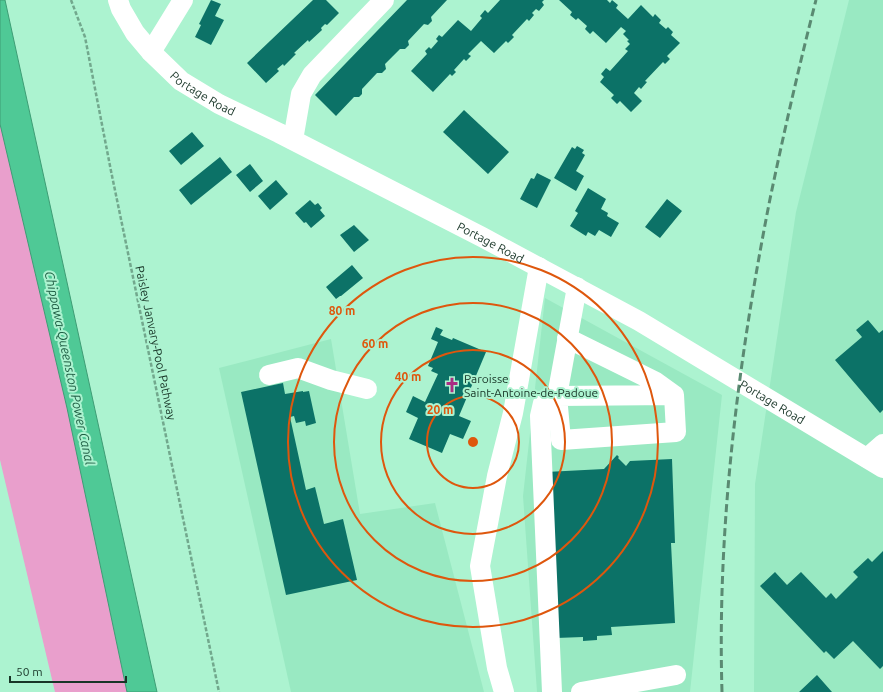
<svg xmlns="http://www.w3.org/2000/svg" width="883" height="692" font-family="Ubuntu,sans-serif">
	<rect width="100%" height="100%" fill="#acf3d0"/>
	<path fill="#99e9c2" d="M849,0H883V692H754L755,484L796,212Z
		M545,298L722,395L690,692H537L523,496Z
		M331,339L360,514L435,503L484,692H291L219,368Z"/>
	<path fill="#e99fcc" d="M0,80L133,692H55L0,460Z"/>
	<path fill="#4fc996" stroke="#3e9d75" d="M0,0H5L157,692H127L67,408L0,124Z"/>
	<path fill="#0c7267" d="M211,0L221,4L215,16L224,20L211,45L195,37L201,25L199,24Z
		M313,0H326L339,13L327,25L325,24L321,28L322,30L309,42L308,40L294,53L296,54L284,66L283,64L277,69L279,71L266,83L247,63Z
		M407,0H447L431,17L432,21L428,25L424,24L408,41L409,45L405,49H400L385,64L386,69L382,73H377L362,89V94L359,97H354L336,116L315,95Z
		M500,0H544L542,2L544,5L539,11L536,9L532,13L534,15L529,21L527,19L512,35L514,37L508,43L506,41L494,53L481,41L468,54L471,56L466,61L464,59L454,70L456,72L452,76L450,74L433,92L411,71L427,54L425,51L429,47L431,49L438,41L436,39L439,35L442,37L458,20L471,31L482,18L480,16L485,10L488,13Z
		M559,0H607L610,3L612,0L618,5L616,8L628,19L641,5L653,17L655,14L661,20L659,23L666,29L668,27L673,32L671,35L680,43L667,56L670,59L665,64L663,62L645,81L647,82L641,89L639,87L634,93L642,101L631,112L620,101L617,104L611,98L614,95L600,82L604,77L601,74L606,68L610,71L628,51L625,49L630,44L627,41L629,40L623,34L626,31L621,27L606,43L593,31L590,34L585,29L587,26L578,18L576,20L570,15L572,12Z
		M464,110L509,152L488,174L443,132Z
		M192,132L204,146L181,165L169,151Z
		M577,146L584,150L582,153L585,155L576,171L584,176L576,191L554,178L572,147L575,149Z
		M220,157L232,172L191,205L179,190Z
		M250,164L263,181L250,192L236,175Z
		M537,173L551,180L537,208L520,199L531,178L534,179Z
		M276,180L288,194L270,210L258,196Z
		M588,188L606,199L601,209L608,213L607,216L619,223L611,237L599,230L595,236L588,232L586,236L570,226L578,213L575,211Z
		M667,199L682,211L660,238L645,227Z
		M310,200L315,205L318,203L322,208L320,210L325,216L311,228L306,222L304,223L295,213Z
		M354,225L369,240L354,252L340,235Z
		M352,265L363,278L341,296H340L336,299L326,287Z
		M868,320L879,333L883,330V410L880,413L835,360L862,337L856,330Z
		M436,327L443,330L440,335L452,340L453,338L486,352L459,416L471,421L463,439L450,434L442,453L409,439L418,418L406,412L413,396L425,402L438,374L431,371L433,368L428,366L438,342L431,339Z
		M283,383L285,394L303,391V392L309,391L316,423L306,426L305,421L296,423L294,416L290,417L306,490L315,487L324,524L343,519L357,580L286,595L241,392Z
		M617,455L619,457L618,458L626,466L630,461L672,459L675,543H671L675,623L611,627L612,635L597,636V640L583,641V637L556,638L546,472L604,469Z
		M883,551V666L880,669L853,641L834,659L826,651L824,653L760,586L775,572L787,585L801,572L826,598L831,593L836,599L858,577L853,572L868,558L872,562Z
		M817,675L832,692H799Z"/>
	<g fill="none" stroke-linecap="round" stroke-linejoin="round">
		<path stroke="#72a88d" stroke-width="2.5" stroke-dasharray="4 2" stroke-linecap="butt" d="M71,0L85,37L111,171L219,692"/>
		<g stroke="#fff" stroke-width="20">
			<path id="s1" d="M118,0L121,9L135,33L151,52L181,81L219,104L279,133L482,237L639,321L883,468"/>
			<path d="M151,52L183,0"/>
			<path d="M293,140L301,94L312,75L384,0"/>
			<path d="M567,338L656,382L674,395L676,432L561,440L557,396L674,395"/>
			<path d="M269,375L298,368L331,380L367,389"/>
			<path d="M867,458L883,444"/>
			<path d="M504,692L497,668L480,566L497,476L513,413L539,267"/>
			<path d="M552,692L540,416L543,403L557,396L577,287"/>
			<path d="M581,692L676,675"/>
		</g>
		<path stroke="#5a8a72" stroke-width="3" stroke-dasharray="8 4" stroke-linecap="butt" d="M722,692C717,527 738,361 770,199C784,132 799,66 816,0"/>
	</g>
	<g fill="none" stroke="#de570d" stroke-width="2">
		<circle cx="473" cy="442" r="46"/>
		<circle cx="473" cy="442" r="92"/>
		<circle cx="473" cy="442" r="139"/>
		<circle cx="473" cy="442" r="185"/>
	</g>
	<defs>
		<symbol id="church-bare" viewBox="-9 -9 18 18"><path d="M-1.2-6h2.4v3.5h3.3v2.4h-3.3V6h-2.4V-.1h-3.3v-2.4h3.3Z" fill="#a82e83" stroke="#acf3d0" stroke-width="2.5" paint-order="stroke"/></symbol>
	</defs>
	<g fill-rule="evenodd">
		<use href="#church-bare" x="441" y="374" width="22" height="22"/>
	</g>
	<g text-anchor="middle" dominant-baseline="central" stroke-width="4" stroke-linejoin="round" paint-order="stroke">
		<g font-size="12" fill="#183527" stroke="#acf3d0">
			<text stroke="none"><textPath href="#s1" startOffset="129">Portage Road</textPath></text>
			<text stroke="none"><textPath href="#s1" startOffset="453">Portage Road</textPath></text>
			<text transform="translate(156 343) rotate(78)">Paisley Janvary-Pool Pathway</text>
			<text stroke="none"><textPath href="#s1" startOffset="777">Portage Road</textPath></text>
		</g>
		<g font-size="12" fill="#183527" stroke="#acf3d0" text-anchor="start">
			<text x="464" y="378">Paroisse<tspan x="464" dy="14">Saint-Antoine-de-Padoue</tspan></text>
		</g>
		<g font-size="13" font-style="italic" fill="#1f5e44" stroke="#acf3d0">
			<text transform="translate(70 368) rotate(78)">Chippawa-Queenston Power Canal</text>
		</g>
	</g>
	<circle cx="473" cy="442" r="6" fill="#de570d" stroke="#acf3d0" stroke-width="2"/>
	<g font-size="12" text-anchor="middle" font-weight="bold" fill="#de570d" stroke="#acf3d0" stroke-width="4" stroke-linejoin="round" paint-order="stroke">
		<text x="342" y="315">80 m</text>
		<text x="375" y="348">60 m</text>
		<text x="408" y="381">40 m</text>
		<text x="440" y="414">20 m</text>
	</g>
	<path d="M10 676v6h116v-6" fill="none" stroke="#183527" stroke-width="2"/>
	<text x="16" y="676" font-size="12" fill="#183527" stroke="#acf3d0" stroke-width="3" paint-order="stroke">50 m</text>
</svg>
